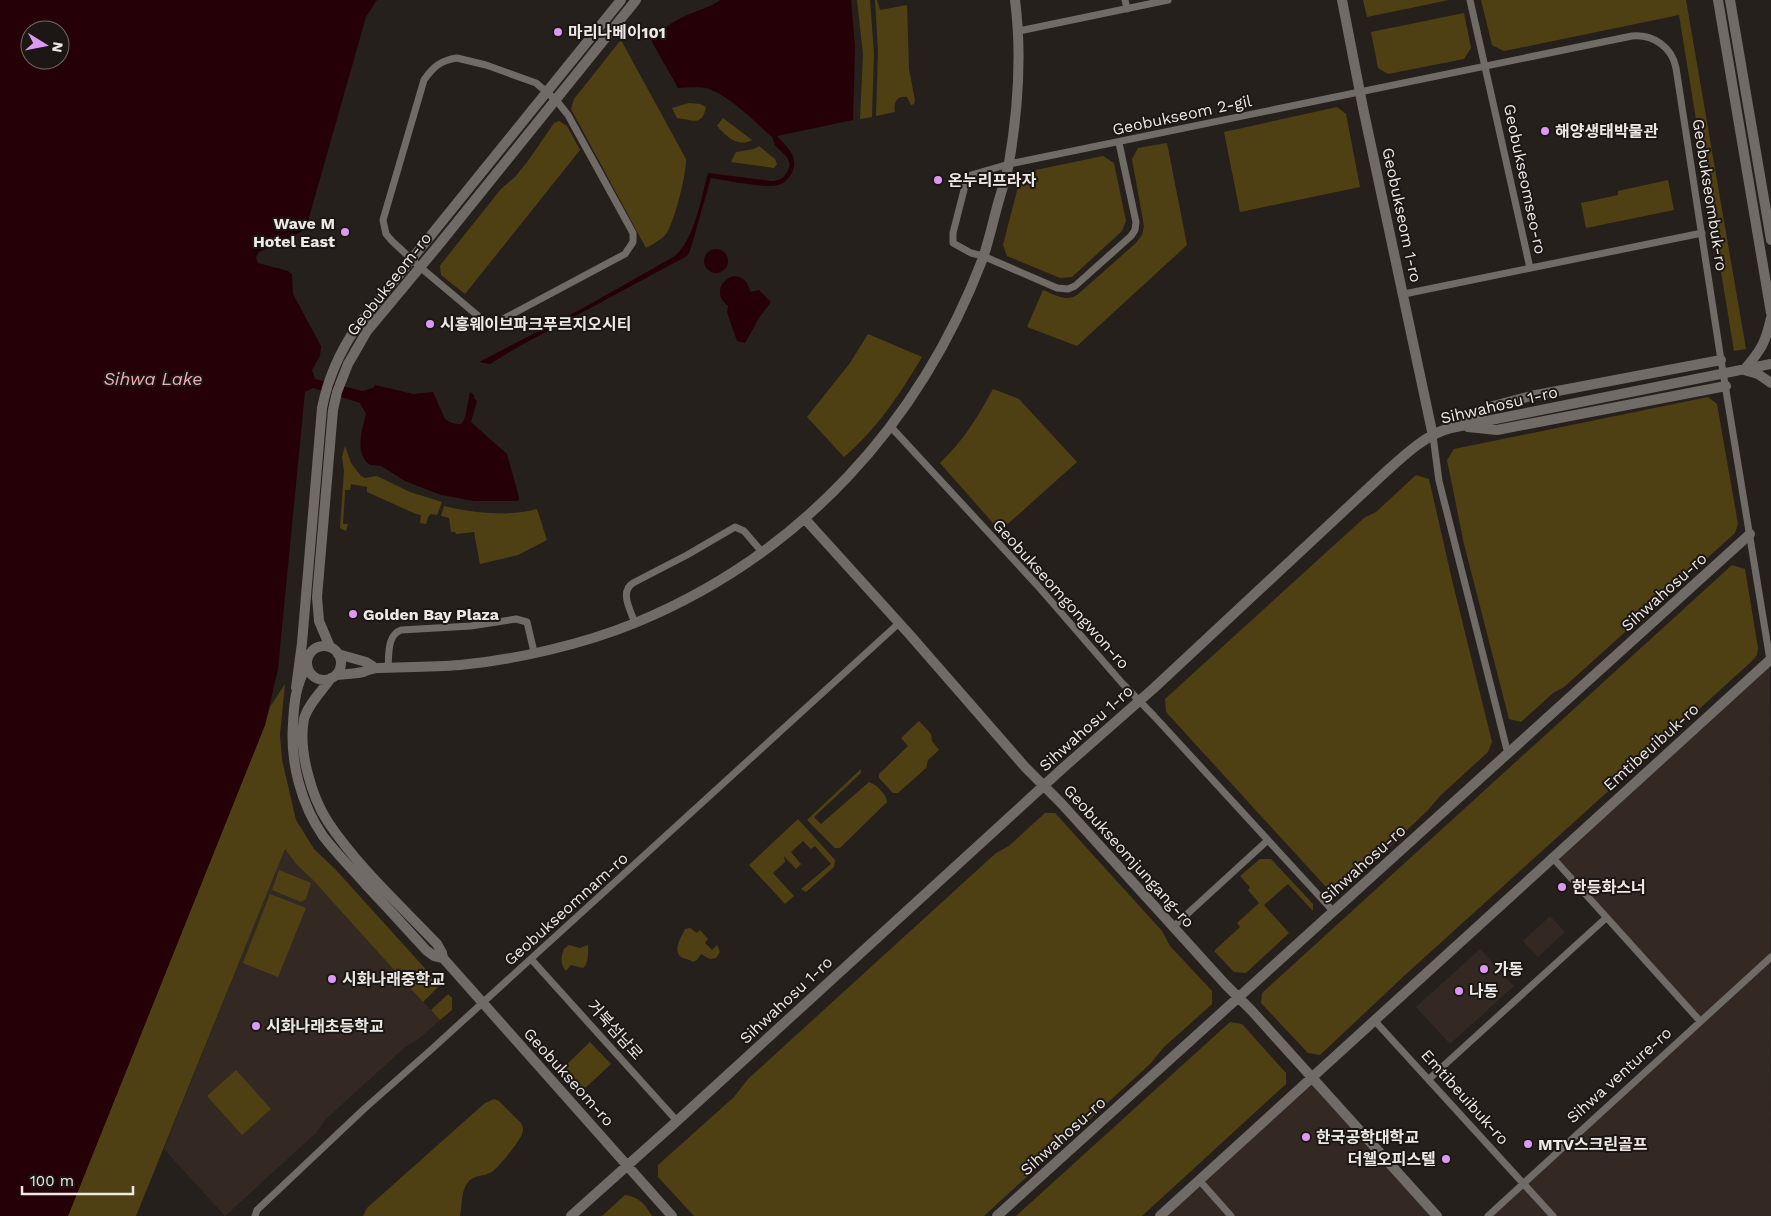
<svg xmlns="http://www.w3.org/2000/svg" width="1771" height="1216" font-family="'Work Sans','Noto Sans KR',sans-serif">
	<rect width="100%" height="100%" fill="#26201d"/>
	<path fill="#332922" d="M1770,660L1771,1216H1488L1700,1021L1552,857Z
		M285,848L297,865L313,880L440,1020L417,1040L404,1048L326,1119L316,1133L225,1216L164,1149Z
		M1550,916L1565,932L1538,957L1523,941Z
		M1480,949L1514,986L1450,1044L1416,1007Z
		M1312,1077L1437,1216H1160Z"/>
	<path fill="#4f4013" d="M857,0H870L874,54L872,117L860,119L863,54Z
		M875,0H877L880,10L907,5L909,69L915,101L914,104L911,105L907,97C897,95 893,103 895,112L876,116L878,50Z
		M1363,0H1449L1367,17Z
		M1481,0H1686L1746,349L1734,351L1679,15L1504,51L1492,45Z
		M1464,13L1471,48L1464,59L1388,74L1378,68L1371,32Z
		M620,41L622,42L686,159C687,172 674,224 666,234C661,240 653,244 646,248L571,109L574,99Z
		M689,103L700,104L706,107C702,128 691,119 677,118L672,108Z
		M1337,107L1346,114L1360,187L1240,212L1224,132Z
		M723,118L752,140C738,148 726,136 717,126Z
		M559,121L567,126L580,150L465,294L441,275L440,266L442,263L501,189L515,177L528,161L554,123Z
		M1167,143L1187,245L1077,346L1027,327L1043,290C1055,295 1066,302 1077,295L1136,243L1142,235L1144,226L1132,159L1138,148Z
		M759,146L775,159L777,164L774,168L731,162L736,152L754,149Z
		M1103,156L1114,163L1126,221L1122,231L1072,277L1060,278L1007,256L1003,245L1020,179L1026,172Z
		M1668,180L1674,210L1586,228L1581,203L1618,195V191Z
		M868,334L922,357C900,394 877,429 844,457L807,417L850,363Z
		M993,389L1019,399L1077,462L1000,531L940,463C964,440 977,418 993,389Z
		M1708,397L1717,404L1738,524L1735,533L1564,687L1553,693L1521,722L1509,719L1464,544L1447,460L1454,449Z
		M345,446L351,463L361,476L365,478L377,476L410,492L442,502L437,515L431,514L428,517L426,524L420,523L421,515L416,514L367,492V487L351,484L350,490H345V493L343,524H348L346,531L340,528L344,471L342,457Z
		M1416,475L1429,479L1452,580L1492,742L1488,752L1441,795L1427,811L1388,848L1373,857L1338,888L1326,887L1166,712L1165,699L1364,518L1376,512Z
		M444,506C474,513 507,517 537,509L547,540L518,555L480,564L474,532L456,534L455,532H451L449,518L441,516Z
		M1732,565L1745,569L1758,648L1757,655L1751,662L1405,975L1320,1055L1308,1053L1261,1003L1262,993Z
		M285,684L280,734L282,760L296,820L314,849L336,870L440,985L423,1002L313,880L297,865L285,849L136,1216H68L265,725L270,707Z
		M919,721L931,734L932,741L939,750L928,760L926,768L898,793H893L879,778V774L908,746L901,738Z
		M861,769V773L814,817L821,824L869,782C876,784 887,795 887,802L840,848H835L807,820Z
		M1045,813H1055L1162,931L1170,946L1212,991V1004L1163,1048L1151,1063L984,1216H694L658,1177V1165L734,1097L748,1079L996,853L1009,846Z
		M798,819L835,860L834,867L806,892L801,889L831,864L815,846L811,849L803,841L791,852L801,864L796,869L784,856L785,862L773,873L794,896L785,904L749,865Z
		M1260,859H1271L1313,904V911L1288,884L1264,905L1289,933L1246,973L1234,972L1214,951L1240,927L1237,923L1259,903L1248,890L1250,887L1240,876Z
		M279,870L311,883L306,899L301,902L272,890Z
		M270,894L306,908L278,977L243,963Z
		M690,928L697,933L700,930L708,939L705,943L712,950L717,945L720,952L716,958L710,959L701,954L697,960L693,962C689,959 685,959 681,957C672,950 682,936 685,929Z
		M569,945L580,948L588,945C588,953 589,963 583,968L571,965L566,971C560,964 561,957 564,949Z
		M448,994L452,998V1010L440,1020L431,1010Z
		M1230,1022L1242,1024L1286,1073V1084L1142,1216H1016Z
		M590,1042L611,1064L583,1090L563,1068Z
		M236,1070L271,1109L242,1135L207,1096Z
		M494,1099L499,1101L521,1123C523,1126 524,1130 522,1134C519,1142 500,1166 493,1171C484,1178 473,1173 466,1185C461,1194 462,1206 460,1216H363L367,1208L485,1103Z
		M625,1195C639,1197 645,1204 652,1216H602Z"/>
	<path fill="#250107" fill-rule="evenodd" d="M0,0H377L366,17L306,228L301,232L259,252L256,257L258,263L288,271L292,274L293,294L321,346L320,356L312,370L315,379L363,391L373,388L375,385L413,394L433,392L445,419C450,423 454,424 461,424L465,418L470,392L475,396L474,398L477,401L471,422L507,454L519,497V500L517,501H474L441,495L405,481L381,466L370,465C354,453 362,431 366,414L360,403L313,388L305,392L278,669L265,725L68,1216H0ZM30,30H60V60H30Z
		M720,0H851L855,47L853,120L777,136C786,147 800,156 792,173C789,177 786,182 781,184C769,190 726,180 711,178L690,251L687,256L518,347L490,364L479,362L585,307L675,256C695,238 701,198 708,173L771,181C777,181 782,179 785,175C797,160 782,154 775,145C774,143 773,139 772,137C755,122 731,97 709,89C699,86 689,88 678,88L652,42V39C661,31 670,23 681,18C694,11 708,9 720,0Z
		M704 261a12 12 0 1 1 24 0a12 12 0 1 1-24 0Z
		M734,276C743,277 749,282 750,292L759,290L771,302L759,318L745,343L737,341L727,312L728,306C715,297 718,280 734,276Z"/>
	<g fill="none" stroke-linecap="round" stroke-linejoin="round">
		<path stroke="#716b67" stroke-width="7" d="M1125,0L1127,9
			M1470,0L1530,268
			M1019,31L1168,0
			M457,58L486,65L536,83L556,100L568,115L633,233V242L625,254L490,326L420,267L392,241L386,234L383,220L424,80C433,67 441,60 457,58Z
			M1119,143L1136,222L1135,230L1131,236L1075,286L1068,289L1057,288L983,256L971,253L953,243V233L967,178L971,175L1009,164L1632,36C1653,34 1672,47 1676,68L1721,360L1770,660
			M1404,294L1702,233
			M891,427L1037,585L1122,683L1154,716L1333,911
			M1433,436L1439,481L1508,754
			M635,623C631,611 619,592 633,583L687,555L735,527L744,531L762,552
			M388,668C389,655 387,635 401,630L471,626L516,619L527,622L534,652
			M1552,857L1700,1021
			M1173,927L1268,840
			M531,959L677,1121
			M1374,1020L1553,1216
			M1429,1079L1606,918
			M1199,1180L1231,1216
			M255,1216L257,1210L364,1109L433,1048L898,624
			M1488,1216L1771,957"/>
		<path stroke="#716b67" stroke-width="10" d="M1342,0L1363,108L1433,436
			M1718,0L1771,313
			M1730,0L1771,240
			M1771,318C1765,344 1761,350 1744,370L1758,374L1771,383
			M1465,422L1493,406L1531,396L1721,360
			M1468,427L1497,430L1726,386
			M805,519L910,635L1025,767L1061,803L1225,984L1252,1011L1437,1216
			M307 663a17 17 0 1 1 34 0a17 17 0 1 1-34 0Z
			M330,647L319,621L317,597L333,410L337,392L348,364L367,331L437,247L636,0
			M338,654L366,662L375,668
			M307,665C296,685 294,701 293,724C290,762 301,804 323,836C336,853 352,869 366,885C386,906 406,928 426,950L434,956L443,958
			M336,675C345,674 354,674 363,672C368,670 373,668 378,668C406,667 433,667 460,665C515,660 584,644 635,623C800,555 920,424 983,258C988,243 992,226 996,211C1000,195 1006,179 1009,163C1018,110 1022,54 1015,0
			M331,678C322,691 308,704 304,719C298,749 311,796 328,822C358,867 400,905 437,944L442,953L443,958
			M296,688L302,643L322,408C328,378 339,353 356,328L621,0
			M443,958L672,1216
			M571,1216L677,1121L1063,768L1154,688L1377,480C1397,462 1424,434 1451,428L1771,364
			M997,1216L1750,534
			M1160,1216L1770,660"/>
	</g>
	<g fill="#dc99f4" stroke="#1c1714" stroke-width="2">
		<circle cx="558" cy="32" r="5"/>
		<circle cx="1545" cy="131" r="5"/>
		<circle cx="938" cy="180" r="5"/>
		<circle cx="345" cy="232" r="5"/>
		<circle cx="430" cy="324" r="5"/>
		<circle cx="353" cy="614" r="5"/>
		<circle cx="1562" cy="887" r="5"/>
		<circle cx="1484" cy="969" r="5"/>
		<circle cx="332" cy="979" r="5"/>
		<circle cx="1459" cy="991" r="5"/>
		<circle cx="256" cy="1026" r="5"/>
		<circle cx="1306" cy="1137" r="5"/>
		<circle cx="1528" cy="1144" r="5"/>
		<circle cx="1446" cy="1159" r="5"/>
	</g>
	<g text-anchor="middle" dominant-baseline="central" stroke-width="4" stroke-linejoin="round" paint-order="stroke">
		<g font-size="16" font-weight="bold" fill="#ece8e6" stroke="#1c1714" text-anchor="start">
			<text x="568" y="32">마리나베이101</text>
			<text x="1555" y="131">해양생태박물관</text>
			<text x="948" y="180">온누리프라자</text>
			<text x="335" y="223" text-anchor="end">Wave M<tspan x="335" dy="18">Hotel East</tspan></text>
			<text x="440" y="324">시흥웨이브파크푸르지오시티</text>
			<text x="363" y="614">Golden Bay Plaza</text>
			<text x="1572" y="887">한등화스너</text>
			<text x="1494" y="969">가동</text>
			<text x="342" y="979">시화나래중학교</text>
			<text x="1469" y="991">나동</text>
			<text x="266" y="1026">시화나래초등학교</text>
			<text x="1316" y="1137">한국공학대학교</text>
			<text x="1538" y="1144">MTV스크린골프</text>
			<text x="1436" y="1159" text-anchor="end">더웰오피스텔</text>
		</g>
		<g font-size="16" fill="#ece8e6" stroke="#1c1714">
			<text transform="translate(1182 115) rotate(-12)">Geobukseom 2-gil</text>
			<text transform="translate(1525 179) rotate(78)">Geobukseomseo-ro</text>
			<text transform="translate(1710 195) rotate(81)">Geobukseombuk-ro</text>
			<text transform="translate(1402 215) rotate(78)">Geobukseom 1-ro</text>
			<text transform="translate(389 284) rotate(-52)">Geobukseom-ro</text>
			<text transform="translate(1499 405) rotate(-13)">Sihwahosu 1-ro</text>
			<text transform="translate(1664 592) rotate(-42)">Sihwahosu-ro</text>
			<text transform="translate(1061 594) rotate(48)">Geobukseomgongwon-ro</text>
			<text transform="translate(1086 728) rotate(-42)">Sihwahosu 1-ro</text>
			<text transform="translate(1651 747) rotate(-42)">Emtibeuibuk-ro</text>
			<text transform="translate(1129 856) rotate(48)">Geobukseomjungang-ro</text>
			<text transform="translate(1363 864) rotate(-42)">Sihwahosu-ro</text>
			<text transform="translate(566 909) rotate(-42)">Geobukseomnam-ro</text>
			<text transform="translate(786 1000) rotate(-43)">Sihwahosu 1-ro</text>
			<text transform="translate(615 1030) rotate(48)">거북섬남로</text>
			<text transform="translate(1619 1075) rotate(-42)">Sihwa venture-ro</text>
			<text transform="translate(569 1077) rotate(48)">Geobukseom-ro</text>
			<text transform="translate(1465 1097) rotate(48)">Emtibeuibuk-ro</text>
			<text transform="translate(1063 1136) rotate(-42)">Sihwahosu-ro</text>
		</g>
		<g font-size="18" font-style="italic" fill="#f2acb1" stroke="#1c1714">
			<text x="153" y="378">Sihwa Lake</text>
		</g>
	</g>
	<g transform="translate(45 45) rotate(100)"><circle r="24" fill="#1c1714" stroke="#6f6b68"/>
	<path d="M0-4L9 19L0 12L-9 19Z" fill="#dc99f4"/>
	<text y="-8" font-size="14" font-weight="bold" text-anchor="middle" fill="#ece8e6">N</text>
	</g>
	<path d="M22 1186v8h111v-8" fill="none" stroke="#ece8e6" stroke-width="2.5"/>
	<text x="30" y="1186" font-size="15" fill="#ece8e6" stroke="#1c1714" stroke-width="4" paint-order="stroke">100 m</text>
</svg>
